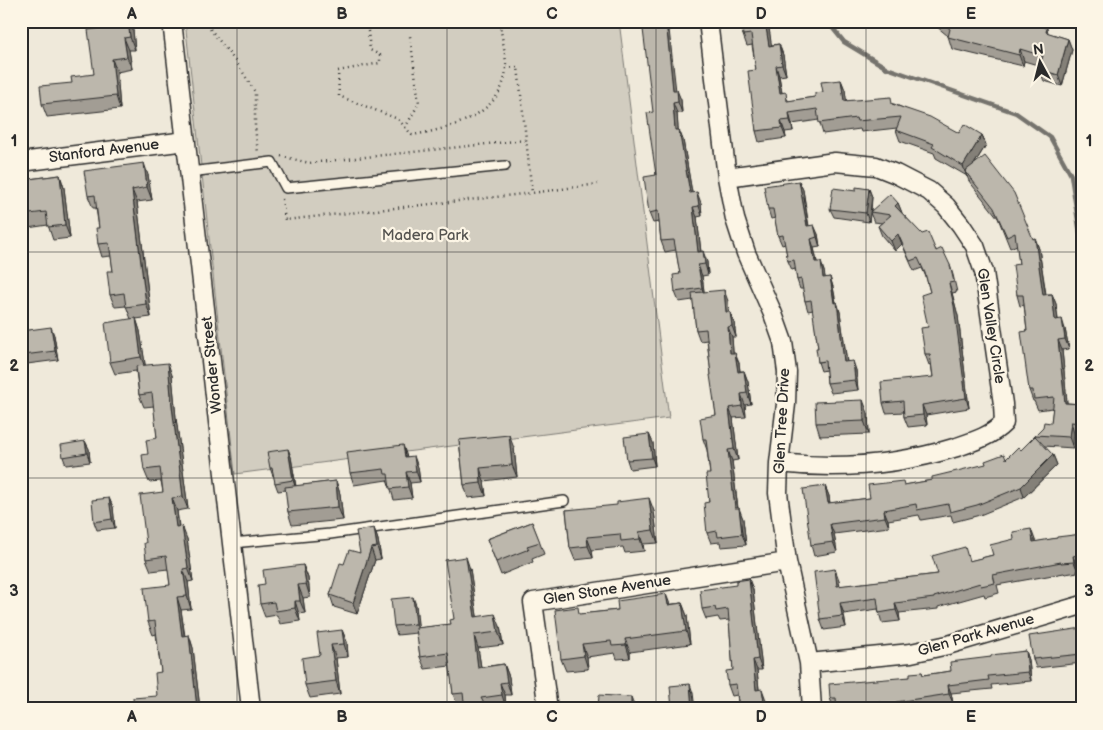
<svg xmlns="http://www.w3.org/2000/svg" width="1103" height="730" font-family="'Balsamiq Sans',sans-serif">
	<rect width="100%" height="100%" fill="#efe9da"/>
	<filter id="ink" filterUnits="userSpaceOnUse"><feTurbulence type="fractalNoise" baseFrequency=".02" numOctaves="2"/><feDisplacementMap in="SourceGraphic" scale="10" xChannelSelector="R" yChannelSelector="G"/><feConvolveMatrix kernelMatrix="1 2 1 2 8 2 1 2 1" color-interpolation-filters="sRGB"/></filter>
	<g filter="url(#ink)">
		<path fill="#d2cdc0" stroke="#7e7c76" d="M185,21H619L669,418L235,474Z"/>
		<g fill="none" stroke-linecap="round" stroke-linejoin="round">
			<path stroke="#75736d" stroke-width="4.5" d="M827,21L844,42L887,68L1016,113L1050,137L1071,175L1082,247"/>
			<defs>
				<path id="service" d="M190,172L272,162L286,188L505,166
					M232,543L330,534L564,501"/>
				<path id="minor" d="M172,21L251,709
					M708,21L727,177L735,219L746,253L773,314L783,342L787,372L786,404L779,463L778,493L787,562L809,663L812,709
					M21,162L186,141
					M727,177L835,162L876,166L896,174L929,191L946,206L961,225L975,246L984,272L1003,404L1004,423C991,436 975,441 957,447C899,465 840,470 779,463
					M809,663L911,653L948,645L1082,605
					M548,709L533,602L787,562"/>
			</defs>
			<use href="#service" stroke="#2b2b2b" stroke-width="12"/>
			<use href="#minor" stroke="#2b2b2b" stroke-width="21"/>
			<path stroke="#2b2b2b" stroke-width="2.5" stroke-dasharray="1 4" stroke-linecap="butt" d="M204,21L239,66L255,92V127L258,153
				M368,31L370,50L380,55V63L338,71L339,96L398,119L412,135C450,129 504,115 506,67C506,54 502,39 500,25L502,21
				M506,68L518,67L532,193L598,184
				M405,128L419,103L410,36
				M281,156L309,163L525,140
				M282,199L285,220L532,193"/>
			<use href="#service" stroke="#fcf5e5" stroke-width="9"/>
			<use href="#minor" stroke="#fcf5e5" stroke-width="18"/>
		</g>
		<path fill="#a29d94" stroke="#2b2b2b" d="M109,21H132L135,50H129L132,69L117,72L120,109L47,117L42,104L72,83L94,74L110,27Z
			M741,21H776L777,27L769,28L771,45L779,44L783,55L786,75L779,76L782,93L789,101L815,97L841,80L845,90L846,101L894,104L959,133L982,135L986,145L975,163L1033,239L1035,238L1039,249L1046,294H1052L1056,304L1058,319L1065,329L1069,349L1062,350L1067,403L1082,404V433H1074L1073,448L1044,446L1053,455L1057,465L1024,497L980,515L953,522L951,515L921,520L919,515L888,520L889,527L834,534L837,552L814,556L811,545L825,486L829,496L830,503L870,498L905,485L932,480L1006,459L1021,450L1036,438L1035,435L1051,423L1053,408L1038,410L1034,401H1033L1029,390L1027,331L1024,305L1020,306L1017,295L1019,264L1017,245L1010,248L998,218L969,181L967,176L936,158L934,153L900,141L896,130L897,128L861,132L860,129L823,134L819,120L792,124L793,131L785,132L786,138L759,142L756,131V70L752,45L747,46L743,35Z
			M930,21H1024L1047,28L1048,33L1068,39L1072,50L1062,86L1044,81L1039,69L1041,66L1024,61L1023,66L952,49L948,36Z
			M676,90L681,100L682,113H677L678,130H679L683,140L692,193L701,203L702,216L697,217L701,252L707,262L708,275L702,276L704,292L728,301L729,312H730L734,323L736,337H732L733,353L739,363L740,371H744L748,382L751,404L745,405L746,417L733,418L738,460L732,461L738,508L743,519L746,545L721,547L720,542L711,543L707,533L710,474L707,450L703,439L716,415L707,340L700,341L696,330L693,300L679,302L675,292L680,274L676,250L665,252L661,241L659,222L653,223L649,213L656,175L653,112Z
			M60,175L64,188L70,238L53,240L48,225L21,229V180Z
			M148,175L152,200L137,202L151,317L136,319L140,331L145,365L172,375L176,418L188,509L177,511L179,526L187,539L193,581L188,582L191,609L181,610L185,636L189,635L193,648L200,709H134L157,696L161,672L156,634L153,635L148,622L170,585L168,569L151,571L146,559V543L163,492L161,481L149,482L144,470L148,454L157,438L154,406L144,407L139,395L136,371L115,374L110,362L131,319L126,306L115,307L110,295L113,271L111,256L102,257L98,244L99,228L96,208H93L88,196Z
			M799,181L803,190L809,226L818,234L820,247L814,248L817,262L824,271L825,278L830,277L833,287L836,302H837L840,312L847,362L856,370L858,390L831,393L827,383L826,370L821,371L818,362V348L813,310L808,311L805,301L803,289H800L797,280L795,269L792,270L788,261L785,244L782,245L778,236L775,218L771,219L768,209Z
			M869,189L872,197L871,212L898,203L902,213L950,265L953,275L957,292L952,293L958,316L969,408L926,415L927,425L908,427L904,417V412L886,413L883,403L933,377L931,364L929,365L925,354L928,327L930,292L926,277L922,268L914,271L902,244L895,251L882,236L878,226L882,223L874,222L870,213L869,222L834,217L830,209L856,191Z
			M54,335L58,360L27,364L24,355Z
			M868,413L869,434L820,436L816,423Z
			M649,434L653,443L655,466L630,469L627,460Z
			M459,440L514,448L517,477L484,481L486,496L468,498L464,485Z
			M85,441L89,449L90,462L66,465L63,457Z
			M288,449L291,457L296,486L336,481L340,494L343,520L292,525L288,512L286,490L278,491L275,483L274,476H273L270,468Z
			M407,456L418,467L420,482L410,483L412,498L394,500L390,486H389L387,480L354,485L350,473Z
			M109,498L113,507L115,528L97,530L94,522Z
			M566,510L654,511L658,543L643,544L644,551L625,553L623,547L592,550L593,558L575,560L570,548Z
			M532,522L544,554L532,559L533,562L501,575L487,539Z
			M374,528L378,540L381,559L375,560L357,614L334,607L330,595L344,564L360,553Z
			M1082,534V566H1077L1078,572L1065,574L1064,573L997,585L999,593L985,597L984,594L938,607V609L899,613L900,621L882,623L878,609L844,614L846,627L824,630L820,619L839,580L840,586L938,574L970,561L993,555L1035,540V542Z
			M303,565L308,578L310,597L303,598L305,613L299,614L300,621L280,624L277,615L265,617L260,604L265,584Z
			M470,569L477,616L500,626L503,645L478,648L481,667L504,664L509,677L511,695H505L506,708L498,709H465V706L458,707L453,694L450,666L425,669L420,657L417,633L397,635L394,626L416,605L418,628L451,624L454,619Z
			M749,579L753,590L762,670H757L759,689L766,700L767,709H739L737,695L732,696L728,685L733,670L729,620L720,621L718,617L706,619L702,609L736,585Z
			M682,603L687,616L690,644L630,652V658L617,659L615,653L587,657L588,669L566,671L561,659L581,614Z
			M1082,628V663L1036,668L1033,659Z
			M342,630L347,642L348,657L336,658L340,694L310,698L305,685L320,655Z
			M1026,651L1029,660L1031,681L991,685L992,689L951,693L953,703L913,709H837V706L833,707L830,698L910,677L922,672L923,675L951,671L991,657Z"/>
		<path fill="#848078" stroke="#2b2b2b" d="M128,21H132L135,50L130,37Z
			M666,21H668L677,100L673,90Z
			M765,21H766L769,28L773,56L769,46Z
			M124,38L129,50L132,69L127,57Z
			M1068,39L1072,50L1062,86L1058,75Z
			M779,44L783,55L786,75L782,65Z
			M1020,49L1024,61L1023,66L1019,55Z
			M112,59L117,72L120,109L116,96Z
			M776,66L779,76L784,104L780,93Z
			M841,80L845,90L848,112L844,101Z
			M677,90L681,100L682,113L678,102Z
			M673,103L677,113L679,141L675,130Z
			M789,113L792,124L793,131L790,120Z
			M781,121L785,132L786,138L782,128Z
			M679,130L683,140L694,204L690,193Z
			M982,135L986,145L968,174L965,171L967,177L963,166Z
			M144,163L148,175L152,200L147,187Z
			M60,175L64,188L70,238L65,225Z
			M799,181L803,190L810,236L807,226Z
			M869,189L872,197L869,222L866,213Z
			M132,190L137,202L151,317L146,304Z
			M697,192L701,203L702,216L699,206Z
			M898,203L902,213L895,206Z
			M693,207L697,217L702,262L698,252Z
			M814,225L818,234L820,247L817,237Z
			M898,234L902,244L895,251L891,241Z
			M1035,238L1039,249L1047,305L1043,295Z
			M811,239L814,248L819,272L815,262Z
			M703,251L707,262L708,275L705,264Z
			M821,262L824,271L827,288L823,278Z
			M698,265L702,276L705,298L702,288Z
			M830,277L833,287L837,312L834,303Z
			M949,283L952,293L958,316L969,408L966,398Z
			M724,290L728,301L730,323L726,312Z
			M1052,294L1056,304L1059,330L1055,320Z
			M837,302L840,312L848,371L844,362Z
			M730,312L734,323L736,337L732,326Z
			M136,318L140,331L146,370L141,357Z
			M1062,319L1065,329L1069,349L1065,339Z
			M51,327L54,335L58,360L55,351Z
			M728,327L732,337L734,364L730,353Z
			M1058,340L1062,350L1068,413L1065,403Z
			M735,353L739,363L741,382L738,372Z
			M853,361L856,370L858,390L855,380Z
			M168,363L172,375L176,418L188,509L183,497L172,406Z
			M744,371L748,382L751,404L747,393Z
			M741,394L745,405L746,417L742,406Z
			M863,400L868,413L869,434L864,421Z
			M922,405L926,415L927,425L923,415Z
			M729,408L733,418L738,460L734,449Z
			M1071,422L1074,433L1073,448L1069,437Z
			M649,434L653,443L655,466L652,458Z
			M509,435L514,448L517,477L512,465Z
			M85,441L89,449L90,462L87,453Z
			M403,445L407,457H405Z
			M288,449L291,457L296,489L293,480Z
			M728,450L732,461L739,519L735,508Z
			M1053,455L1057,465L1024,497L1021,487Z
			M414,456L418,467L420,482L416,471Z
			M480,468L484,481L486,496L481,483Z
			M406,472L410,483L412,498L408,487Z
			M336,481L340,494L343,520L338,507Z
			M825,486L829,496L831,513L828,503Z
			M109,498L113,507L115,528L112,519Z
			M172,498L177,511L180,539L176,527Z
			M649,498L654,511L658,543L653,530Z
			M739,508L743,519L746,545L742,534Z
			M884,510L888,520L889,527L885,517Z
			M830,524L834,534L837,552L833,542Z
			M182,526L187,539L193,581L188,568Z
			M374,528L378,540L381,559L377,547Z
			M1031,529L1035,540L1037,553L1033,542Z
			M639,532L643,544L644,551L640,539Z
			M587,537L592,550L593,558L588,546Z
			M371,548L375,560L357,614L353,603Z
			M1073,556L1077,566L1078,572L1074,562Z
			M466,557L470,569L479,629L475,617Z
			M303,565L308,578L310,597L306,584Z
			M183,569L188,582L191,609L187,596Z
			M835,569L839,580L841,597L837,586Z
			M749,579L753,590L762,670L758,659Z
			M298,585L303,598L305,613L300,601Z
			M666,594L671,607L668,605Z
			M177,597L181,610L186,649L182,636Z
			M413,597L416,605L419,632L416,624Z
			M295,601L299,614L300,621L295,608Z
			M682,603L687,616L690,644L686,631Z
			M840,603L844,614L846,627L842,616Z
			M895,603L899,613L900,621L896,610Z
			M495,614L500,626L503,645L498,632Z
			M342,630L347,642L348,657L344,644Z
			M189,635L193,648L200,709H197Z
			M474,635L478,648L483,680L478,668Z
			M625,639L630,652V658L626,645Z
			M582,644L587,657L588,669L584,656Z
			M331,645L336,658L340,694L336,681Z
			M1026,651L1029,660L1031,681L1028,672Z
			M753,660L757,670L760,700L756,690Z
			M504,664L509,677L511,695L507,682Z
			M500,683L505,695L506,708L502,695Z
			M690,684L693,693L695,709H692Z
			M948,685L951,693L953,703L949,694Z
			M762,689L766,700L767,709H766L764,702Z
			M631,697L636,709L631,707Z"/>
		<path fill="#bcb7ac" stroke="#2b2b2b" d="M109,21H128L130,37L124,38L127,57L112,59L116,96L42,104L40,86L72,83L71,77L94,74L88,30L110,27Z
			M642,21H666L673,90H677L678,102L673,103L675,130H679L690,193L697,192L699,206L693,207L698,252L703,251L705,264L698,265L702,288L675,292L673,275L680,274L674,240L661,241L658,211L649,213L644,177L656,175L647,113L653,112Z
			M741,21H765L769,46L779,44L782,65L776,66L780,93L786,92L787,101L815,97V93L823,92L821,82L841,80L844,101L891,97L892,104L930,117L959,133L964,124L982,135L963,166L932,147L934,144L896,130L901,117L857,121L856,118L819,123L817,109L789,113L790,120L781,121L782,128L756,131L748,71L756,70L751,34L743,35Z
			M940,21H1024L1047,28L1046,32L1068,39L1058,75L1039,69L1043,56L1020,49L1019,55L948,37L950,29Z
			M1082,58V64L1079,62Z
			M985,156L1014,193L1033,239L1035,238L1043,295L1052,294L1055,320L1062,319L1065,339L1058,340L1065,403L1082,404L1081,423L1071,422L1069,437L1035,435L1043,427L1044,422L1051,423L1054,397L1034,399L1033,390H1029L1021,332L1027,331L1023,295H1017L1013,265L1019,264L1015,233L1007,237L994,208L965,171Z
			M144,163L147,187L132,190L146,304L126,307L124,293L110,295L107,271H113L109,243L98,244L96,228H99L95,195L88,196L84,171Z
			M60,175L65,225L48,227L46,212L21,215V180Z
			M799,181L807,226L814,225L817,237L811,239L815,262H821L823,278L830,277L834,303L837,302L844,362L853,361L855,380L827,383L825,361L818,362L816,348H818L811,300L805,301L801,279L797,280L794,260L788,261L783,235L778,236L773,209H768L764,186Z
			M856,187L869,189L866,213L830,209L833,188L856,191Z
			M890,194L898,203L895,206L922,234L928,232L936,251L942,248L950,265L954,282L949,283L954,306L966,398L922,405L923,415L904,417L903,401L883,403L881,382L933,377L930,354H925L921,328L928,327L921,295L930,292L925,273L918,258L910,261L898,234L891,241L878,226L891,215L870,212Z
			M724,290L726,312H730L732,326L728,327L730,353H735L738,372L744,371L747,393L741,394L742,406L729,408L734,449L728,450L735,508H739L742,534L718,537L717,531L707,533L704,503L709,502L706,474H710L706,439H703L700,418L716,415L710,375H711L706,329L696,330L692,293Z
			M136,318L141,357L110,362L105,323Z
			M51,327L55,351L24,355L21,331Z
			M168,363L172,406L183,497L172,498L176,527L182,526L188,568L183,569L187,596L177,597L182,636L189,635L197,708L193,709H134L133,698L157,696L155,673L161,672L155,621L148,622L144,588L170,585L166,556L146,559L144,543H146L140,495L163,492L160,468L144,470L142,455L148,454L146,440L157,438L152,393L139,395L136,366Z
			M863,400L864,421L816,423L815,402Z
			M649,434L652,458L627,460L624,437Z
			M509,435L512,465L480,468L481,483L464,485L459,440Z
			M1035,436L1053,455L1021,487L977,505L950,512L948,504L917,510L916,504L884,510L885,517L830,524L833,542L811,545L803,489L825,486L828,503L870,498L868,485L903,481L904,485L932,480V477L986,464L985,461L1004,454L1006,459L1018,447L1021,450Z
			M85,441L87,453L63,457L61,445Z
			M403,445L405,457L414,456L416,471L406,472L408,487L390,489L388,474H385L384,469L350,473L347,452Z
			M288,449L293,480L275,483L272,468H270L267,452Z
			M336,481L338,507L288,512L285,487Z
			M109,498L112,519L94,522L92,500Z
			M649,498L653,530L639,532L640,539L621,541L620,534L587,537L588,546L570,548L566,510L617,505V502Z
			M532,522L540,542L527,546L529,549L496,562L487,539Z
			M374,528L377,547L371,548L353,603L330,595L340,563L344,564L349,550L360,553L356,531Z
			M1031,529L1033,542L1057,538V537L1082,534V554L1073,556L1074,562L1061,563V562L993,575L995,583L981,586L980,583L934,597V598L895,603L896,610L879,613L877,598L840,603L842,616L820,619L814,572L835,569L837,586L938,574L932,556L965,547L969,561L993,555L990,545L1014,539L1013,532Z
			M466,557L475,617L495,614L498,632L474,635L478,668L504,664L507,682L500,683L502,695L481,698L487,709H465L463,693L453,694L448,653L420,657L416,628L451,624L450,620L454,619L445,560Z
			M303,565L306,584L298,585L300,601H295V608L276,611L274,602L260,604L258,585L265,584L263,570Z
			M749,579L758,659L753,660L756,690L762,689L764,702H762L763,709H739L736,684L728,685L726,671L733,670L728,609L716,611L715,607L702,609L700,590L736,585V581Z
			M666,594L668,605L682,603L686,631L625,639L626,645L612,646L611,641L582,644L584,656L561,659L555,610L578,607L579,614L618,610L617,601Z
			M413,597L416,624L394,626L391,599Z
			M1082,628V654L1033,659L1029,636Z
			M342,630L344,644L331,645L336,681L305,685L302,658L320,655L317,633Z
			M1026,651L1028,672L988,676L989,680L948,685L949,694L896,702V709H880V702L856,704V709H837L836,698H830L829,684L910,677V673L922,672L923,675L951,671L950,662L991,657V655Z
			M690,684L692,709H672L670,686Z
			M599,695L631,697V707H640V709H590V708H598Z
			M1026,704L1029,709H1016Z"/>
	</g>
	<path fill="none" stroke="#2b2b2b" stroke-width="1" stroke-opacity="0.55" d="M237,21V709M447,21V709M656,21V709M866,21V709M21,252H1082M21,478H1082"/>
	<g text-anchor="middle" dominant-baseline="central" stroke-width="4.5" stroke-linejoin="round" paint-order="stroke">
		<g font-size="15" fill="#2b2b2b" stroke="#fcf5e5">
			<text transform="translate(104 151) rotate(-7)">Stanford Avenue</text>
			<text transform="translate(991 326) rotate(81)">Glen Valley Circle</text>
			<text transform="translate(212 365) rotate(-96)">Wonder Street</text>
			<text transform="translate(782 421) rotate(-87)">Glen Tree Drive</text>
			<text transform="translate(607 590) rotate(-9)">Glen Stone Avenue</text>
			<text transform="translate(976 635) rotate(-16)">Glen Park Avenue</text>
		</g>
		<g font-size="15" fill="#555450" stroke="#fcf5e5">
			<text x="425" y="235">Madera Park</text>
		</g>
	</g>
	<rect width="1103" height="730" fill="none" stroke="#fcf5e5" stroke-width="55"/>
	<g transform="translate(1040 62) rotate(353)" stroke="#fcf5e5" stroke-width="4" paint-order="stroke">
	<path d="M0-4L9 19L0 12L-9 19Z" fill="#2b2b2b"/>
	<text y="-8" font-size="14" font-weight="bold" text-anchor="middle" fill="#2b2b2b">N</text>
	</g>
	<rect x="28" y="28" width="1048" height="674" fill="none" stroke="#2b2b2b" stroke-width="2"/>
	<g font-size="16" text-anchor="middle" font-weight="bold" fill="#2b2b2b">
		<text x="132" y="19">A</text>
		<text x="342" y="19">B</text>
		<text x="552" y="19">C</text>
		<text x="761" y="19">D</text>
		<text x="971" y="19">E</text>
		<text x="14" y="146">1</text>
		<text x="1089" y="146">1</text>
		<text x="14" y="371">2</text>
		<text x="1089" y="371">2</text>
		<text x="14" y="596">3</text>
		<text x="1089" y="596">3</text>
		<text x="132" y="722">A</text>
		<text x="342" y="722">B</text>
		<text x="552" y="722">C</text>
		<text x="761" y="722">D</text>
		<text x="971" y="722">E</text>
	</g>
</svg>
